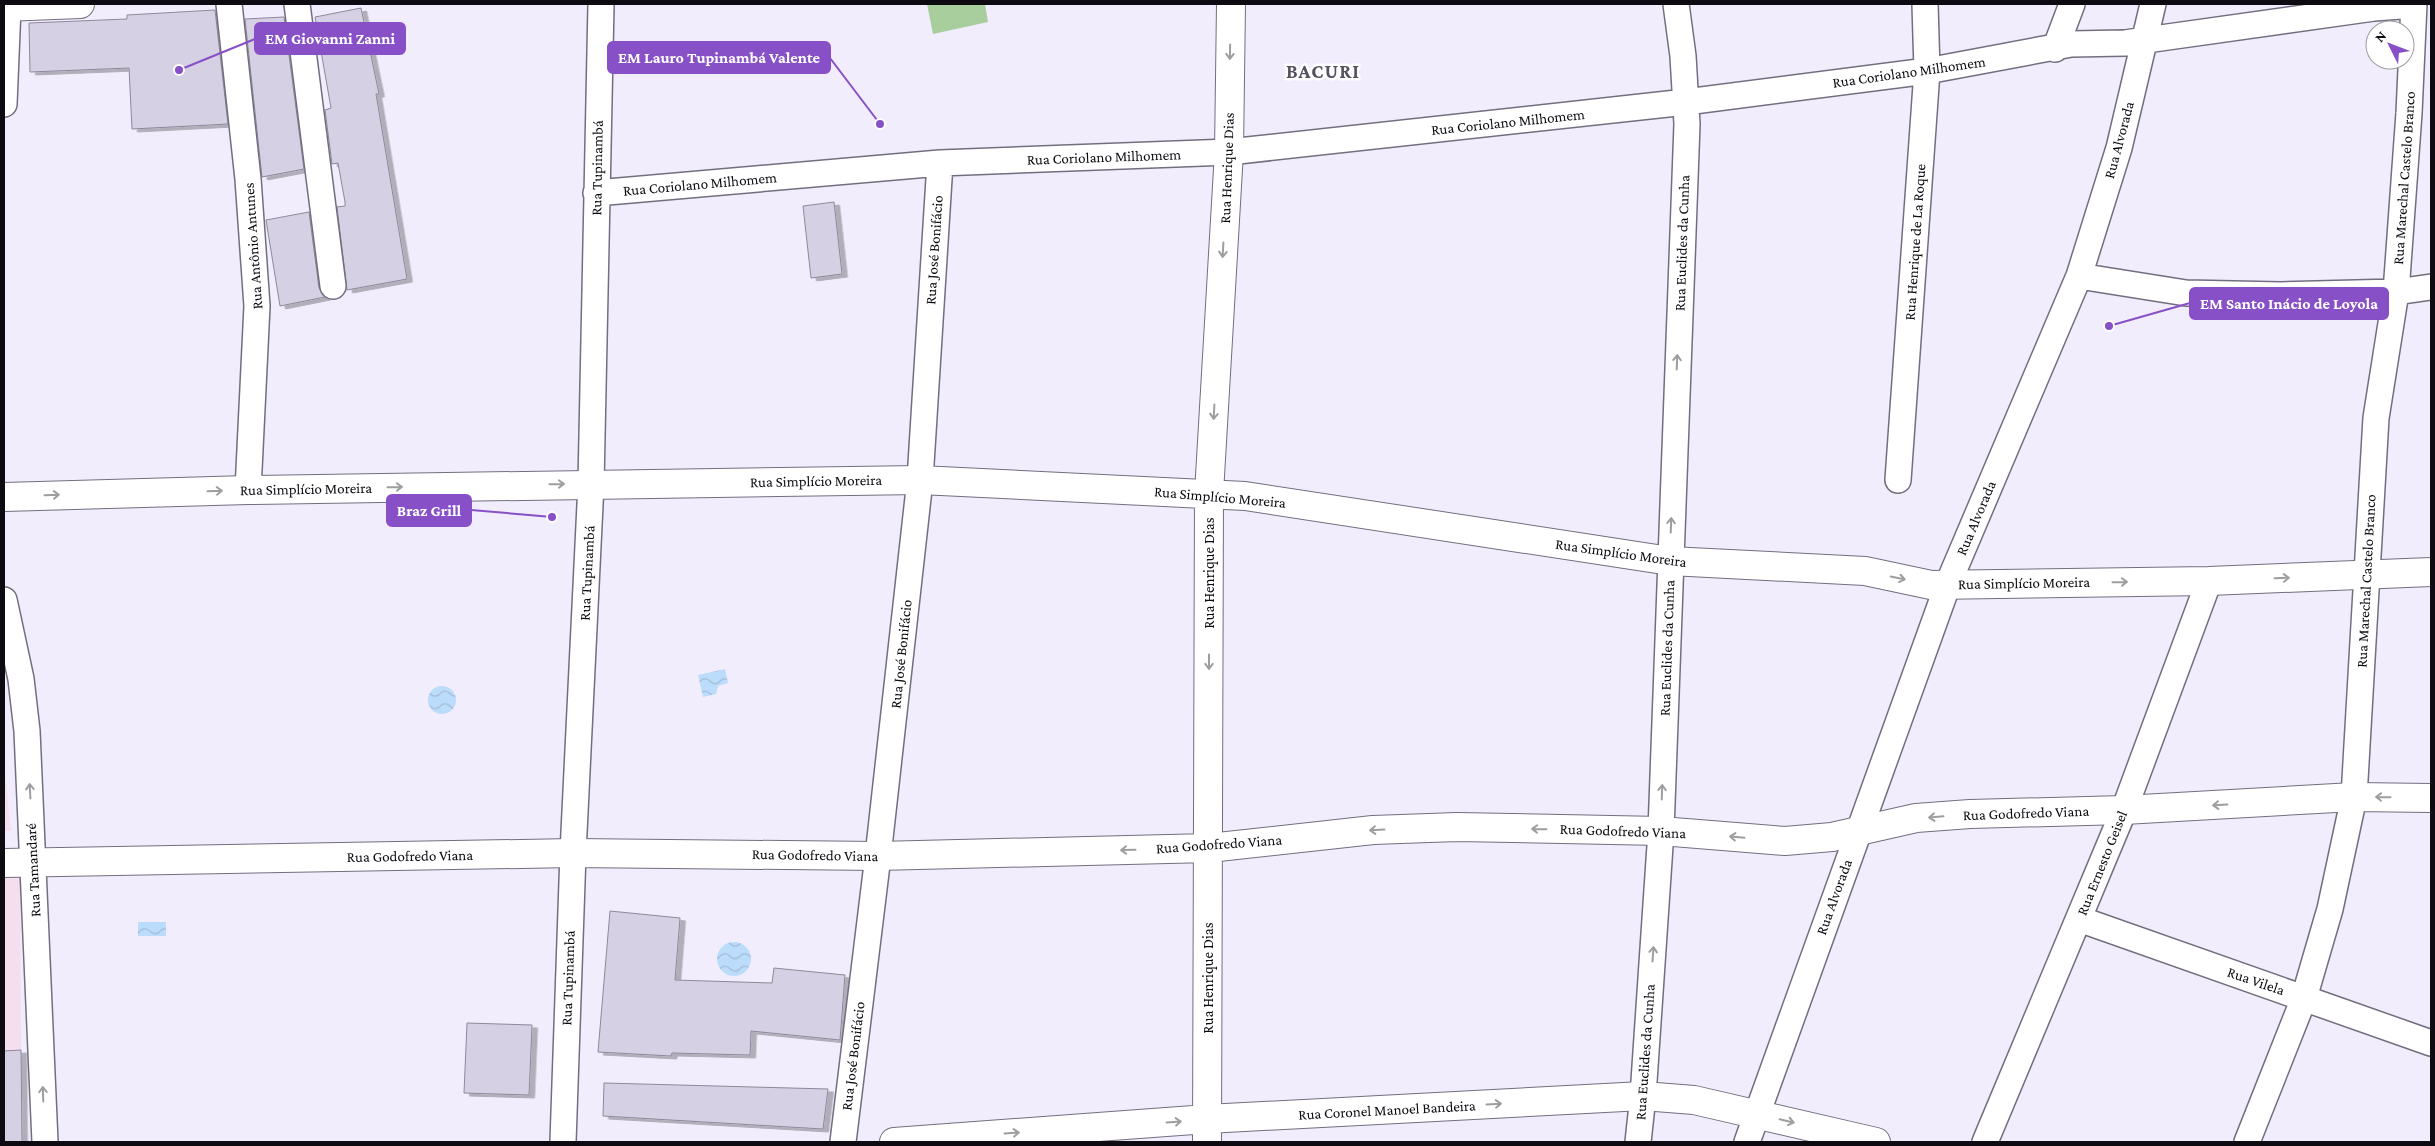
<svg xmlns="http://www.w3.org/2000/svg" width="2435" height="1146" font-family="'Crimson Pro',serif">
	<defs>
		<pattern id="water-waves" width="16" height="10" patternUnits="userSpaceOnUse" patternTransform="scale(1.25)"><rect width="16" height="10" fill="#bcdcfc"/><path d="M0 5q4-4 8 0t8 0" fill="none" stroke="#a0bbd7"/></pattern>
		<filter id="shadow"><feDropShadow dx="5.5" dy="3" stdDeviation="0" flood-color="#0004"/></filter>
	</defs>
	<rect width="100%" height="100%" fill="#f2edfd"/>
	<path fill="#f4dfee" d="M4,763L11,831H4Z
		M20,876L22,1142H4V877Z"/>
	<path fill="#a8ce9d" d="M927,4H985L988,22L933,34Z"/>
	<path fill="url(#water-waves)" d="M725,669L728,683L718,686L716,694L703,697L698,675Z
		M428 700a14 14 0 1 1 28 0a14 14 0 1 1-28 0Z
		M138,922H166V936H138Z
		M717 959a17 17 0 1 1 34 0a17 17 0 1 1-34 0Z"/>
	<path fill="#d6d0e4" stroke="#8e889a" filter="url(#shadow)" d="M361,8L379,94H376L407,279L347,290L337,207L345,206V202L338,163L332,164L325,110L331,108L315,17Z
		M215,10L228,124L132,129L129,68L30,72L29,23L127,19V15Z
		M284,17L304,169L262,177L245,19Z
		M834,202L842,274L811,278L803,206Z
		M309,212L319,288L325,297L280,306L266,220Z
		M610,911L680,918L675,980L772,983L774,968L845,975L840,1040L751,1031L750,1055L672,1053L671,1056L598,1052Z
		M467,1023L532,1025L529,1095L464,1093Z
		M21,1050L22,1142H4V1051Z
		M604,1083L828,1089L823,1129L603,1116Z"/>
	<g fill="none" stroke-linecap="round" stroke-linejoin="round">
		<defs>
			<path id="minor" d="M229,4L248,179L257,306L248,490
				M297,4L333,286
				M2055,49L2072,4
				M4,104L8,7
				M596,193L940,163L1229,152L1686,102L1927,71L2071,44L2125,43L2374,8L2414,5
				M2079,276L2186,293L2281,295L2396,292L2431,287
				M1898,480L1927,71L1925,4
				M4,600L21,679L27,731L45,1142
				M2079,919L2431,1043
				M563,1142L573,853L591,484L601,4
				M843,1142L878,856L920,480L940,163
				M1638,1142L1643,1096L1661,831L1687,124L1683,56L1676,4
				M1747,1142L1948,584L2079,276L2119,148L2153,4
				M1985,1142L2124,810L2209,581
				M2247,1142L2304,998L2330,909L2354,797L2376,418L2396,292L2409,113L2414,4"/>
			<path id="tertiary" d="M4,7L80,4
				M4,497L248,490L920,480L1245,496L1670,561L1865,571L1931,585L2209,581L2431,572
				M4,863L573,853L878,856L1209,848L1373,830L1457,827L1661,831L1785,841L1832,837L1916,818L1970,814L2124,810L2354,797L2431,798
				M894,1142L1207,1119L1643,1096L1694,1100L1876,1142
				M1207,1142L1209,493L1229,152L1231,4"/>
		</defs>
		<use href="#minor" stroke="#736e7f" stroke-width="28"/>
		<use href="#tertiary" stroke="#736e7f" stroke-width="30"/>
		<use href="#minor" stroke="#fff" stroke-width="25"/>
		<use href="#tertiary" stroke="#fff" stroke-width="28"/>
	</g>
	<defs><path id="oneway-shaft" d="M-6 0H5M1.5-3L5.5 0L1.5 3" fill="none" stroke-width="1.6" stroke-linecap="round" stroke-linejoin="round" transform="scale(1.25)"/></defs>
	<g stroke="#9e9da0">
		<use href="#oneway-shaft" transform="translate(1230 52) rotate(91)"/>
		<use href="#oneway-shaft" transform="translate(1223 250) rotate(93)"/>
		<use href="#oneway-shaft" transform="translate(1677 362) rotate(-88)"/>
		<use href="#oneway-shaft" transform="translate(1214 412) rotate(93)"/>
		<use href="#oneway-shaft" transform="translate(557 484) rotate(-1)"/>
		<use href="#oneway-shaft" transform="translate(395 487) rotate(-1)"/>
		<use href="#oneway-shaft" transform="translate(215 491) rotate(-2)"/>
		<use href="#oneway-shaft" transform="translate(52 495) rotate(-2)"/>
		<use href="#oneway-shaft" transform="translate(1671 525) rotate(-88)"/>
		<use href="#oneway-shaft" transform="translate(1898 578) rotate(12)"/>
		<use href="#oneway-shaft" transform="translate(2282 578) rotate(-2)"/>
		<use href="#oneway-shaft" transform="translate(2120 582) rotate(-1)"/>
		<use href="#oneway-shaft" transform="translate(1209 662) rotate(90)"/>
		<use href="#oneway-shaft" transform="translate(30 791) rotate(-93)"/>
		<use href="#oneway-shaft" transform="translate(1662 792) rotate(-88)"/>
		<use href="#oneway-shaft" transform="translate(2383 797) rotate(-179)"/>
		<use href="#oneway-shaft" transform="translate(2220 805) rotate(177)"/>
		<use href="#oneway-shaft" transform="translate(1936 817) rotate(175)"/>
		<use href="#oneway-shaft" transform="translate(1539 829) rotate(-179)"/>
		<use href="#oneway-shaft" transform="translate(1377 830) rotate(177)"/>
		<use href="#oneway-shaft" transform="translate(1737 837) rotate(-175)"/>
		<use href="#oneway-shaft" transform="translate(1128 850) rotate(179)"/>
		<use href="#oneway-shaft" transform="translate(1653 954) rotate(-86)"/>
		<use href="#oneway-shaft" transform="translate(43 1094) rotate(-92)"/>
		<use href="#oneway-shaft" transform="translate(1494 1104) rotate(-3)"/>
		<use href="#oneway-shaft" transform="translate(1787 1121) rotate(13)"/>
		<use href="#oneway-shaft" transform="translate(1174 1122) rotate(-4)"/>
		<use href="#oneway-shaft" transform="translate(1012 1133) rotate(-4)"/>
	</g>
	<g text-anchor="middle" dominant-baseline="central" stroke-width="5" stroke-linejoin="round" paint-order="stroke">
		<g font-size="15" fill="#0d0b11" stroke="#fff">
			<text transform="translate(1909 72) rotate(-8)">Rua Coriolano Milhomem</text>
			<text transform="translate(1508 122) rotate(-6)">Rua Coriolano Milhomem</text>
			<text transform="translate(2119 140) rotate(-75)">Rua Alvorada</text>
			<text transform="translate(1104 157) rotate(-2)">Rua Coriolano Milhomem</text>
			<text transform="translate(597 168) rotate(-89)">Rua Tupinambá</text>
			<text transform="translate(1227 168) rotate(-88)">Rua Henrique Dias</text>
			<text transform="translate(2404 178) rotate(-86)">Rua Marechal Castelo Branco</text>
			<text transform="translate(700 184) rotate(-5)">Rua Coriolano Milhomem</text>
			<text transform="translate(1915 242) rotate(-86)">Rua Henrique de La Roque</text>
			<text transform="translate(1682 243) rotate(-88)">Rua Euclides da Cunha</text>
			<text transform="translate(253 246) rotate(-94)">Rua Antônio Antunes</text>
			<text transform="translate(934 250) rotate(-86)">Rua José Bonifácio</text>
			<text transform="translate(816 481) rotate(-1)">Rua Simplício Moreira</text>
			<text transform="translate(306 489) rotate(-1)">Rua Simplício Moreira</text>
			<text transform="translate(1220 497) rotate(5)">Rua Simplício Moreira</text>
			<text transform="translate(1976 518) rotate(-67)">Rua Alvorada</text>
			<text transform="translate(1621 553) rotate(8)">Rua Simplício Moreira</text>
			<text transform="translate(587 573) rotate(-87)">Rua Tupinambá</text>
			<text transform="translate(1209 573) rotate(-90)">Rua Henrique Dias</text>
			<text transform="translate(2366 581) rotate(-87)">Rua Marechal Castelo Branco</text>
			<text transform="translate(2024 583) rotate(-1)">Rua Simplício Moreira</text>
			<text transform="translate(1667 648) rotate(-88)">Rua Euclides da Cunha</text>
			<text transform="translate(901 654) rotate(-84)">Rua José Bonifácio</text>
			<text transform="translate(2026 813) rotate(-2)">Rua Godofredo Viana</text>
			<text transform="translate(1623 831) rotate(2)">Rua Godofredo Viana</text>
			<text transform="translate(1219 844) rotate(-4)">Rua Godofredo Viana</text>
			<text transform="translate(815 855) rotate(1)">Rua Godofredo Viana</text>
			<text transform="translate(410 856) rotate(-1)">Rua Godofredo Viana</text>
			<text transform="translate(2102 863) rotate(-68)">Rua Ernesto Geisel</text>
			<text transform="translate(33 870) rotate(-93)">Rua Tamandaré</text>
			<text transform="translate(1834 897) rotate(-70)">Rua Alvorada</text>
			<text transform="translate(568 978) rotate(-88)">Rua Tupinambá</text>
			<text transform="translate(1208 978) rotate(-90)">Rua Henrique Dias</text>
			<text transform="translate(2256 981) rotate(19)">Rua Vilela</text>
			<text transform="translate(1645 1052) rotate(-86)">Rua Euclides da Cunha</text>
			<text transform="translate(853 1056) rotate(-83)">Rua José Bonifácio</text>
			<text transform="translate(1387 1110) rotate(-3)">Rua Coronel Manoel Bandeira</text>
		</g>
		<g font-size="20" font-weight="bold" letter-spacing="1" fill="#565161" stroke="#fff">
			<text x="1323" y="71">BACURI</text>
		</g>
	</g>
	<path fill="none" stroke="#8750c7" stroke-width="2" d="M179 70L255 39M880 124L830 58M2109 326L2190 303M552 517L471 510"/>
	<g fill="#8750c7" stroke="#fff" stroke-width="2">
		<circle cx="179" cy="70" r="5"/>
		<circle cx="880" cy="124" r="5"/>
		<circle cx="2109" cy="326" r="5"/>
		<circle cx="552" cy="517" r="5"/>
	</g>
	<g fill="#8750c7" stroke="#8750c7" stroke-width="2">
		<rect x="255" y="23" width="150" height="31" rx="5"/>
		<rect x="608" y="42" width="222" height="31" rx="5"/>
		<rect x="2190" y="288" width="198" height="31" rx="5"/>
		<rect x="387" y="495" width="84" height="31" rx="5"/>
	</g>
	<g font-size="16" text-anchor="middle" font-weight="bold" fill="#fff">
		<text x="330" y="44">EM Giovanni Zanni</text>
		<text x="719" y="63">EM Lauro Tupinambá Valente</text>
		<text x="2289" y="309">EM Santo Inácio de Loyola</text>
		<text x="429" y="516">Braz Grill</text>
	</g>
	<rect width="2435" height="1146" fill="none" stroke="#0d0b11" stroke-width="10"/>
	<g transform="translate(2390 45) rotate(312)"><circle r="24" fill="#ffffff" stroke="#9e9da0"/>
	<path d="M0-4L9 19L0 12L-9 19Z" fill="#8750c7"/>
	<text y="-8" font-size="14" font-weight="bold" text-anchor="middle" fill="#0d0b11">N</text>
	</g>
</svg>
